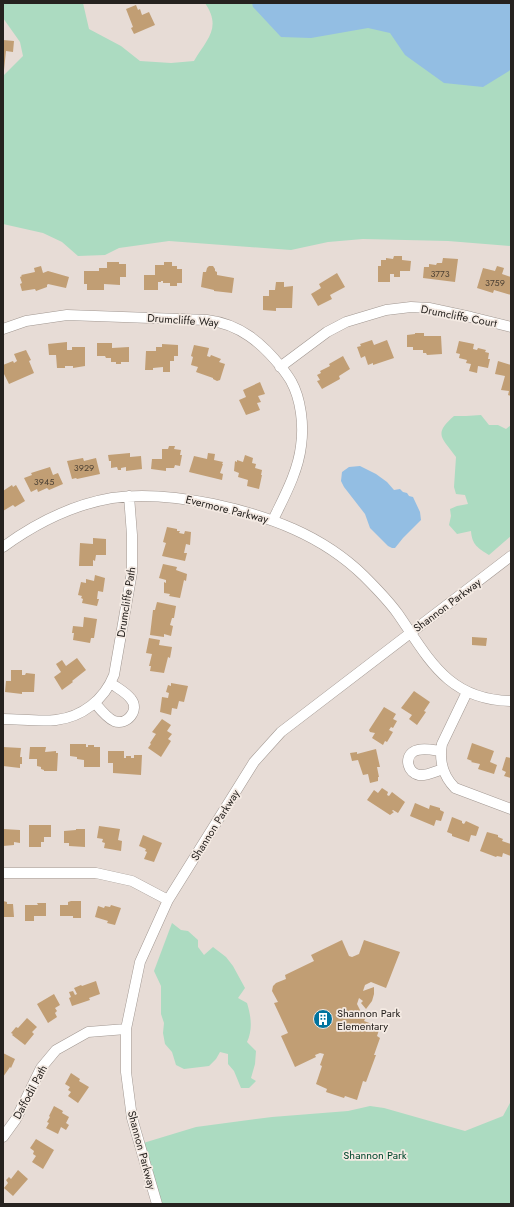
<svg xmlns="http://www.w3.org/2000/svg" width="514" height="1207" font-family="Jost,sans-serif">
	<rect width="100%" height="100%" fill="#e7dcd6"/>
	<path fill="#acdbc1" d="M3,3H83L89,29L121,46L140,61L171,63L194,61C207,39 222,28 205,3H511V246L448,241L363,239L328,242L291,250L169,241L119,248L105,255L78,256L62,242L43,233L3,224V76L23,56L20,42L3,18Z
		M481,415L489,425H498L506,429L511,425V536L489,555C478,548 472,545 471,531L457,534L449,525L451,516L450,509L457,506L468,504L465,495L456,494L454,487L456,457C443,438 432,435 454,416H466Z
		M172,923L181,930L188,931L198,940V947L204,955L213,947L226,957L233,966L245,988L238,998L247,1003C251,1016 253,1029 247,1042L256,1051L255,1064L251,1078L256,1081L249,1088H241L234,1071L228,1064V1054L220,1052L216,1059L209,1066L184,1069L176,1065L172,1052L165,1044L163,1033L164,1023L161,1014V986L154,971Z
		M511,1101V1204H157L140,1144L196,1127L272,1117L348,1111L370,1106L384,1108L465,1131L503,1116Z"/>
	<path fill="#93bee3" d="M252,3H511V69L509,71L483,87L444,83L405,55L390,33L368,28L311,38L281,37L253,7Z
		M360,466L376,474L387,482L394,490L400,489L403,492L407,493L409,496L413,497L420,512L421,520L403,538L395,548H392L388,546L370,528L365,514L344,487L341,481L342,472L349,467Z"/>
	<path fill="#c19e74" d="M136,5L138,10L140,9L142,15L149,12L155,25L134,34L131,28L133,27L126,9Z
		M3,40L14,41L13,52L6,51L4,70H3Z
		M394,256H402V260L411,261L410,271H400V277H394V274H390V282H378V266H381V260H386V258L393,259Z
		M443,258L458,259L455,282L423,278L424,267H429V264L436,265L437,263H442Z
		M107,262H119V264H126V277H120V285L104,284V290H87V284H84V271H99V268H107Z
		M164,262H172V266H177V269H182V283H177V286H170V283H163V281H161V282H158V290H144V275H155V265H164Z
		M41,266L43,273L48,271L69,277L66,288L48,284L47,285V287L36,291L35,289L22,291L20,284L22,283L20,277L22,276L21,275L35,272L34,268Z
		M209,266H213L215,269V271L217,272V275L234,278L232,293L214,291V290L201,287L203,272H206L207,268Z
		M497,266L504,268L502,274L511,277V295L494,290L493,293L477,288L483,268L495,271Z
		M337,273L345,287L330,295L332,299L318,306L311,294L321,288L319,284Z
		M276,282H284V287L293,286L292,308H276V311L263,310V296H269V290H275Z
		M415,333H424V336H441L442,354L427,355L426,353H423V350H413V347H407V335L415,334Z
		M372,340L374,345L387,340L394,358L373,365V363L368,365L365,356L361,358L357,347L361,346L360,344Z
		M459,341L474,344L473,349L477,350L478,348L486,350L485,352L489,353L488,359H490L488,368L478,366L477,373L469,371L471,364L466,363L467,360L459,358L460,354L456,353Z
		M67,342V350H72V347H85V366L73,368V366H65V368H57L56,355H49L48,344Z
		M97,343H112V348L129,347V362H121V364H116V362H111V358H106L105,356H97Z
		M162,344L178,345V356H174V361H170V372H163V367L153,368V370H145L146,351H156V347H162Z
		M194,345L209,348L207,356L210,357L211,355L221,359L219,362L225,364L220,380L217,381L213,379V378L196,372L198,367L191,365L193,357L191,356Z
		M26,350L31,360L29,361L34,373L9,384L3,372V365L13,361L14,363L17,361L14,354Z
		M343,356L350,369L339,376L340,379L322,389L317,381L320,380L317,375L321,373L320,371L330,366L329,364Z
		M498,361L511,365V396L508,395L509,391L501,390L505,376L495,374Z
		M260,382L265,394L258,396L261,402L257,403L260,410L246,415L239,400L246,397L243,390Z
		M169,446H175L174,449L181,450L180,455H182L180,466L175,465L174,468H166V471L151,469L152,459H162V449H168Z
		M130,453V457L141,456L142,469L126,471V467L121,468V470H118L117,467L111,468V461H109L108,455Z
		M208,453L215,454L214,460L223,462L222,464H223L220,473L223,474L222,480L189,472L194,456L207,459Z
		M245,455L253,458L252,463L256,464L255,468L262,470L261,475H262L259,489L247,486L248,480L238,477L239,473L234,471L235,461L237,462V460L243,462Z
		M83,458L84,461L96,458L100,474L77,479L76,478L72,479L67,461Z
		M50,467L53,475L58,473L63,484L49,490L47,488L38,492L37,489L31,492L24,478L32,475L31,473Z
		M12,485L13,487L16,485L25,501L15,507L13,505L3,511V491Z
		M167,527L177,529V531H180L179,533L184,534L185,531L191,532L190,545L186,544L184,553H187L185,561L162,556L166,543L163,542Z
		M93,538L106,539V555H96L95,561L93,560V566H79L80,543L93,544Z
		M163,564L177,567L176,570L187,574L186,581L184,580L180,598L169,596L170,594L164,593V582L166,583V580L159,578Z
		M95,575L105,578L103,592L98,591L97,599H99L97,606L82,603L83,599L81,598L82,596L78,595L81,582L86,583V579L94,581Z
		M157,602L176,606L174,618H172L170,625L173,626L171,636L164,634V637L150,635L153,610H155Z
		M84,617L97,619L94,638H91L90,643L73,640L74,633H72L73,626L83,627Z
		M472,637L487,638L486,646L472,645Z
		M149,638L160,640L159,645L172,647L170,658L168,657L164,673L150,671L151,666H149L152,654L146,653Z
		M77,658L86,670L72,681L73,682L62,690L54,677L61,672L56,664L62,660L66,666Z
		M11,670H22V675H25L26,673L35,674L34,692H22V694L5,692L6,681H11Z
		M171,683L188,686L184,702L179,701L177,709L172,708L171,715L160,712L162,697L168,698L169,693L166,692L168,685L171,686Z
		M414,691L430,702L424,711L426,712L417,725L409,719L412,715L401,708Z
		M384,707L396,714L393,719L397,721L393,728L391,727L389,730L393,732L387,742L385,741L383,745L372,738L375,733L370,732L369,730Z
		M162,719L171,725L167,731L172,734L168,739L171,741L161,757L148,748L151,744L150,743L156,734L152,732Z
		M472,743L494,751L490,762L497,765L494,774L478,769L480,764L471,762L472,761L467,759Z
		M70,744H86V747H88V745H94V747H100V767H84V760L77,759V757L70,756Z
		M3,747L21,748L20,757H22V764H20V768L3,766Z
		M30,747H46L45,752L56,751V753H58L57,771H44V770L41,769V767L37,766V759H29Z
		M376,749L380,767H377L379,777H378V781L370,783L368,774L363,775L358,760L352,761L350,753L357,752V754Z
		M108,751H124V758H126V756H131V758H134V755H142L141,775L113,773V763H108Z
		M506,757L511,758V778L504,776L506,772L502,770Z
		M382,788L388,792L387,795L389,796L392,792L405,802L398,813L393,810L392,811L394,812L390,815L367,800L374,790L378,793Z
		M415,803L429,809L430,805L440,808V810L444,812L441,821L436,820L434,826L410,816Z
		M452,817L462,821V823L464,824L466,821L479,827L476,836L471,835L469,842L452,836V834L447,832Z
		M29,825H51V837H44V842H41V847H29Z
		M99,826L120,829L118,840L122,841L121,851L104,848L105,843L102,842L103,839L97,838Z
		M3,829L20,830V843L14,842V845L3,846Z
		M76,829H85V847L69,846V843H64V831L76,830Z
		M487,832L498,835V837L503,839L502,841L511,844V856L503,853L502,857L497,856L496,857L480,851Z
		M143,835L162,843L154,862L144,859L147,852L145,851L146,849L139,846Z
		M3,901L7,902V904H13L14,917H3Z
		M71,901H81V918H73V916H60V905H68V902Z
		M37,903H46V916H34V921H25V905H38Z
		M111,905L121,908L115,925L107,923L108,921L95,917L98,906L104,908L105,906L110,907Z
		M342,940L349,956L352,957L359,954L364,940L400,952L386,988L371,982L365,985L363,991L374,987V994L372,1001L366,1009L361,1003L363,1001L359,998L357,1004L361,1012L360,1015L366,1017L364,1021L380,1027L377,1036L380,1038L374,1055H376L366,1082L363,1081L357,1100L345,1096L344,1098L326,1092L327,1089L316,1084L322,1066L320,1065L324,1054L320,1053L315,1055L316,1057L295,1067L281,1036L288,1033L274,1003L278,1002L272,991L273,986L276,983L286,979L285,975L314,961L311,955Z
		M96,981L100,994L89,998L90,1000L72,1006L69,998L71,997L69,992L73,991L75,995L77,994L74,988L81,985L82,986Z
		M54,994L60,1005L55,1008L57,1011L55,1013L57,1017L48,1023L37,1004Z
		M27,1018L37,1027L32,1032L34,1034L25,1045L12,1035L13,1034L11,1033L16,1027L18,1028Z
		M3,1053L15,1059L11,1068L10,1067L3,1077Z
		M71,1073L80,1079L79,1081L89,1087L78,1103L68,1096L71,1092L68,1090L70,1087L65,1084Z
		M54,1106L63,1111L62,1113L69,1117L66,1123L69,1125L66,1130L61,1127L58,1134L46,1128L49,1123L47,1122L50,1117L49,1116Z
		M36,1139L54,1150L43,1169L32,1162L36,1156L33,1154L34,1151L30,1148Z
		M18,1170L28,1179L13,1196L4,1188L8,1183L6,1180L9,1177L11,1179Z"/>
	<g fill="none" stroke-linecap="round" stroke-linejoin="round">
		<defs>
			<path id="minor" d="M3,329L26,321L67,315L207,320C240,324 262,343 282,368C285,372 288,376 291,381C301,399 304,425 301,446C298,472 284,497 273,520
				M280,367L327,332L346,322L386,310L411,307L429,308L471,317L511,327
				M3,547C36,523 71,505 112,498C146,493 179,497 213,504C269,516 322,535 364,576C376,588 388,600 398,614C429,659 448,700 511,701
				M467,692L442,744C439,760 443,776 455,788L511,809
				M95,703C100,709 107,718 114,721C127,726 140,710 131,699C126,692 117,688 111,683
				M3,719C20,719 39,722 56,720C82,717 104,700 114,675L132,572V535L129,496
				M441,751C433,750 420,747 413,752C404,758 408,773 419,775C427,776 436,771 443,769
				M3,873H96L132,881L168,900
				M3,1137L16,1119L41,1068L56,1050L88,1032L126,1029
				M157,1204L132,1118L126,1072V1029L140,962L168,900L254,762L281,732L511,556"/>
		</defs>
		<use href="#minor" stroke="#a19791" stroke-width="11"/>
		<use href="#minor" stroke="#fff" stroke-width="10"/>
	</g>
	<defs>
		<symbol id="building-disc" viewBox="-11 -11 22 22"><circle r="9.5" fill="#00739e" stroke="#f4eae3"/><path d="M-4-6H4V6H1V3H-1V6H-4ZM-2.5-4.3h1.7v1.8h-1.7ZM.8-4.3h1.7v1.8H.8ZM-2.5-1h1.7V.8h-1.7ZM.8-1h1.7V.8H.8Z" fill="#fff"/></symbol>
	</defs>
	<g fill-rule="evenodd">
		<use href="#building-disc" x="312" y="1008" width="22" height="22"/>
	</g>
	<g text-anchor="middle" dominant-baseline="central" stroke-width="3.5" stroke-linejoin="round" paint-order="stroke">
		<g font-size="9" fill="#4d4134">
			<text x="440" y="273">3773</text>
			<text x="495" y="282">3759</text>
			<text x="84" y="467">3929</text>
			<text x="44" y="481">3945</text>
		</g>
		<g font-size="11" fill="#26221f" stroke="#f4eae3">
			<text transform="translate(459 316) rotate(11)">Drumcliffe Court</text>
			<text transform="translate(183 320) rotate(4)">Drumcliffe Way</text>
			<text transform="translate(227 509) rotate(14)">Evermore Parkway</text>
			<text transform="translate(126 602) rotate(-81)">Drumcliffe Path</text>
			<text transform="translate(447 605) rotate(-37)">Shannon Parkway</text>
			<text transform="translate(215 825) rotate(-58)">Shannon Parkway</text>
			<text transform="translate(30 1092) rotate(-62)">Daffodil Path</text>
			<text transform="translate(142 1150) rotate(75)">Shannon Parkway</text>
		</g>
		<g font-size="11" fill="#26221f" stroke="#f4eae3" text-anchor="start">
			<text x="337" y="1013">Shannon Park<tspan x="337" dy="13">Elementary</tspan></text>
		</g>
		<g font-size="11" fill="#00462c" stroke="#f4eae3">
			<text x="375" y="1155">Shannon Park</text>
		</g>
	</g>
	<rect width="514" height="1207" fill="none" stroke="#26221f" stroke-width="8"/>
</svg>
